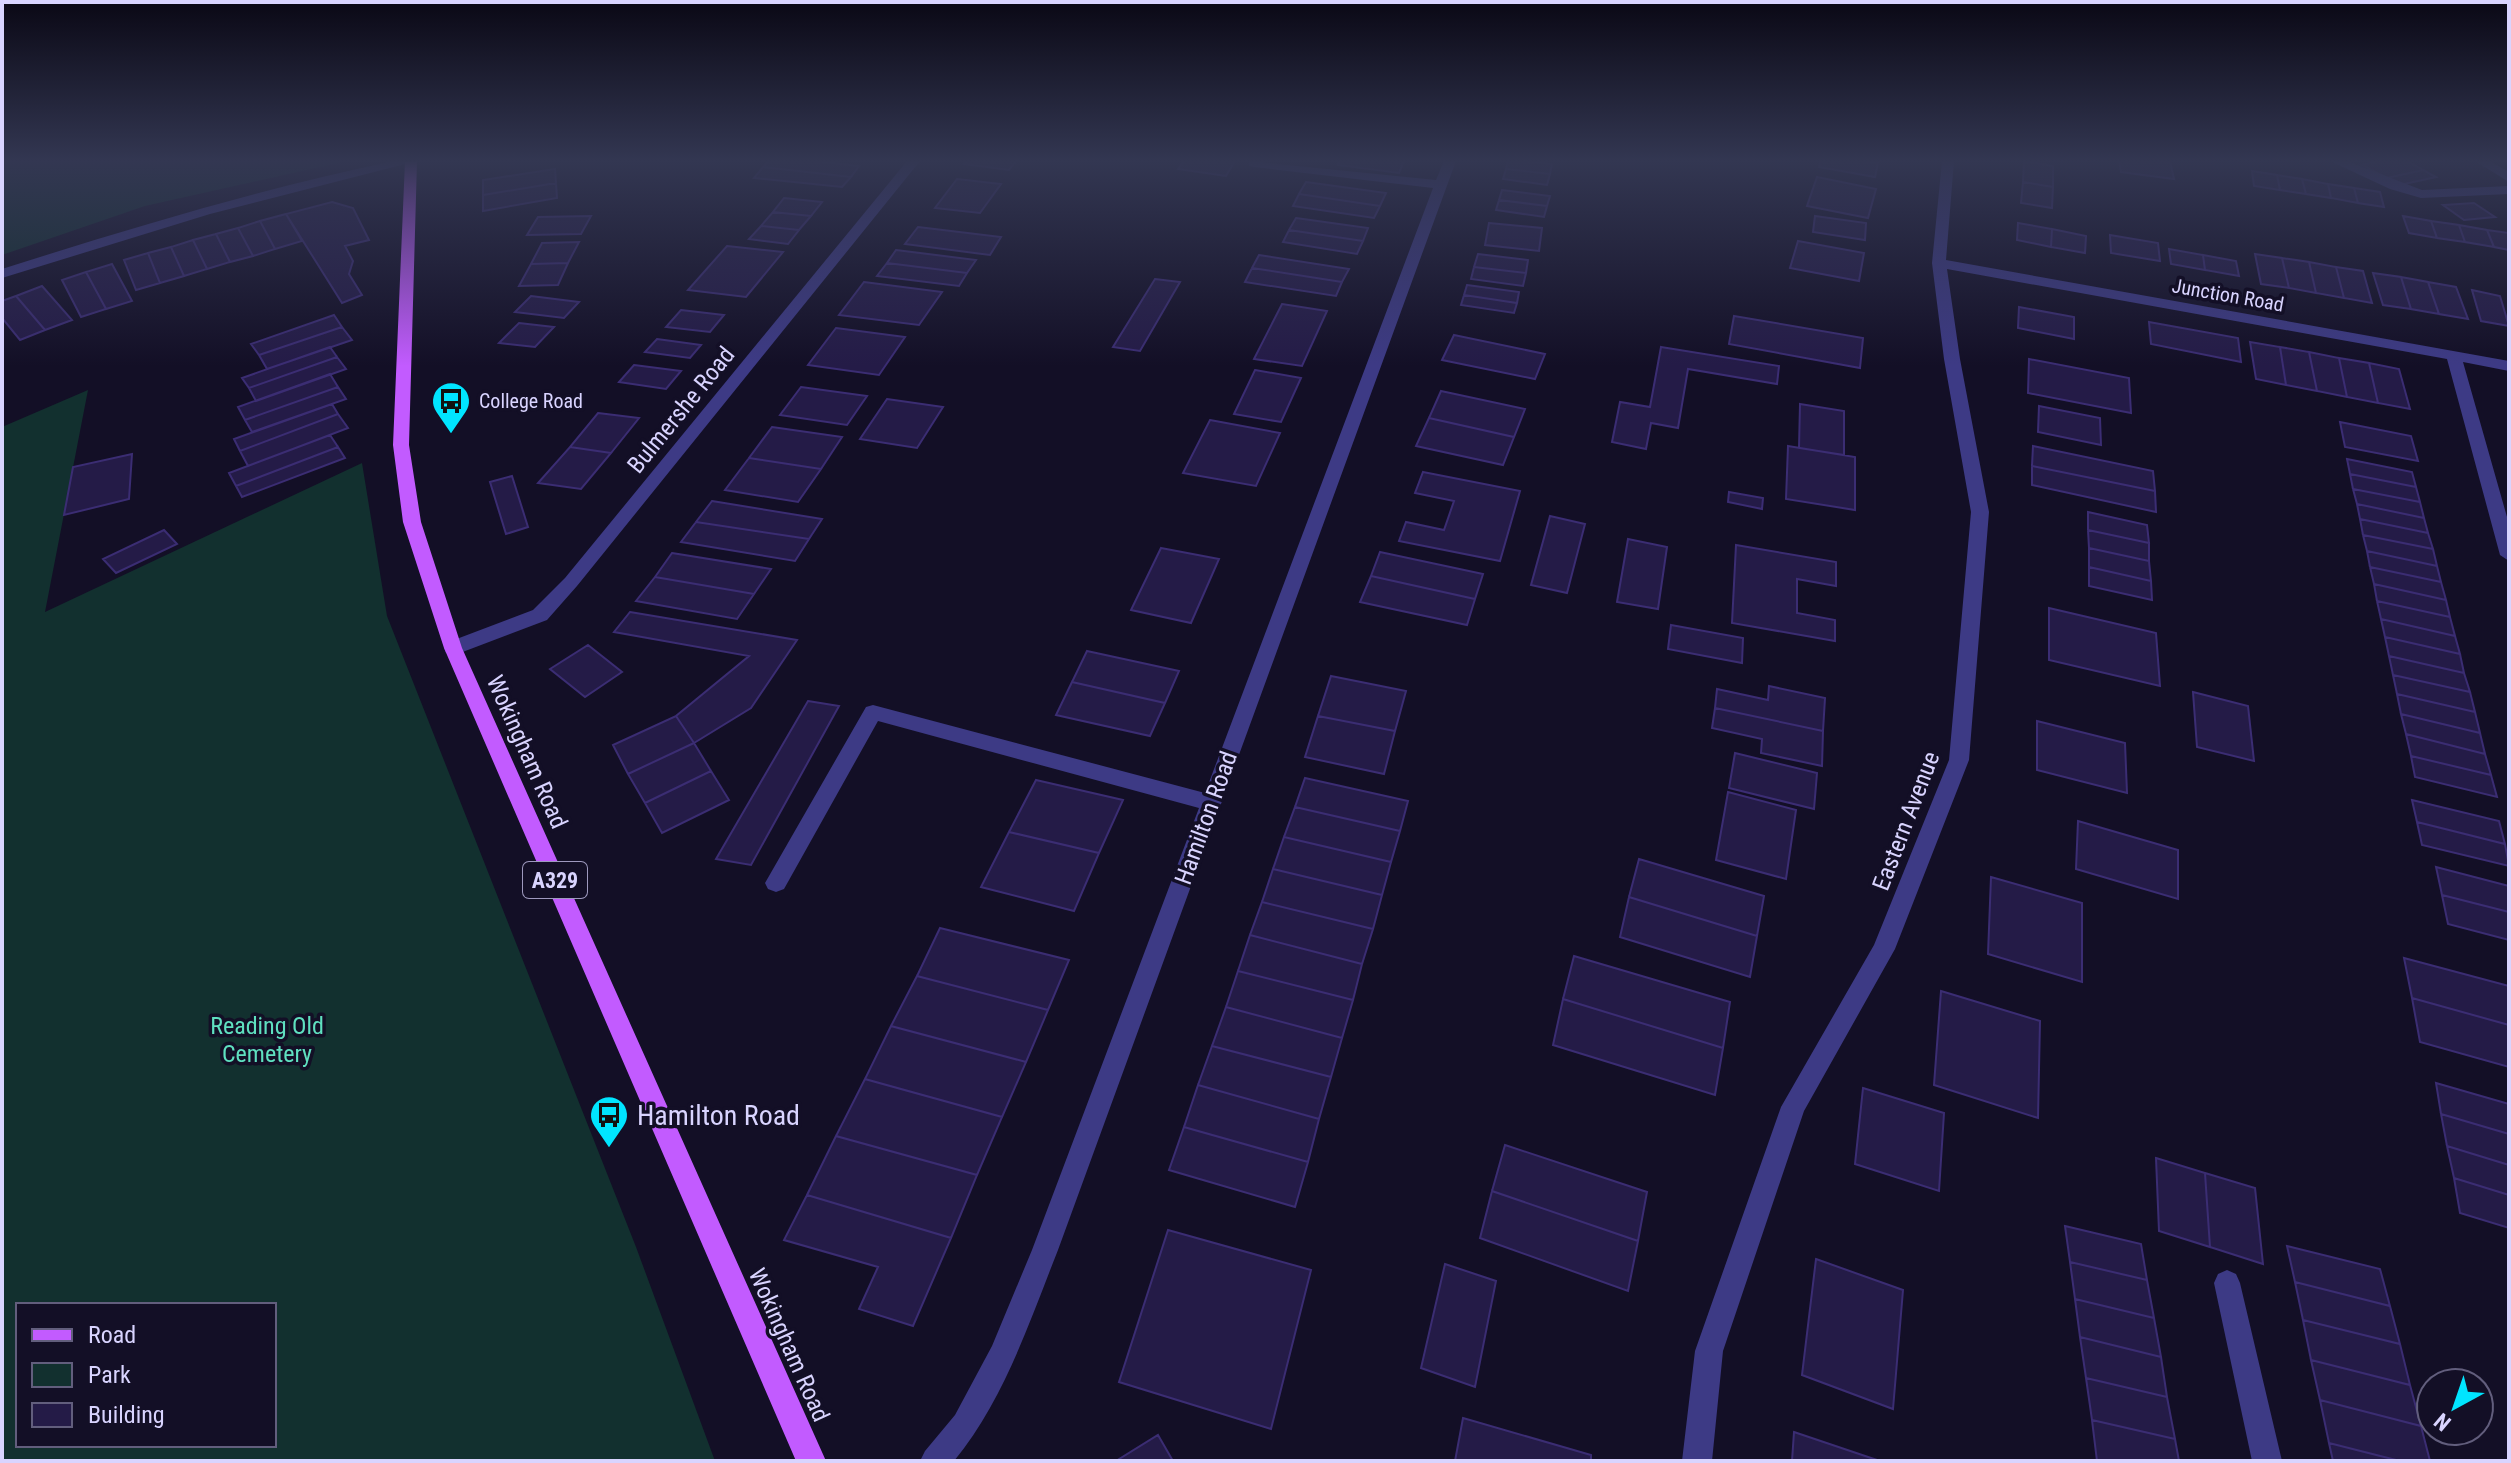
<svg xmlns="http://www.w3.org/2000/svg" width="2511" height="1463" font-family="'Roboto Condensed',sans-serif">
	<rect width="100%" height="100%" fill="#130f26"/>
	<path fill="#12302f" fill-rule="evenodd" d="M2,161H347L145,206L2,255Z
		M88,390L45,612L362,463L387,616L636,1247L715,1461H2V427ZM18,1305H274V1445H18Z"/>
	<path fill="#241b47" stroke="#3b2d73" stroke-width="2" d="M769,161H815L859,166L851,177L763,167Z
		M967,161H1016L1009,170L964,164Z
		M1184,161H1235L1226,176L1178,169Z
		M1339,161H1404L1399,173L1338,165Z
		M1508,161H1526L1552,164L1550,174L1506,169Z
		M1820,161H1867L1878,163L1875,177L1819,167Z
		M2024,161L2053,166V187L2023,182Z
		M2119,161H2170L2174,179L2121,172Z
		M2377,161H2407L2423,170L2387,178L2362,165Z
		M763,167L851,177L842,187L754,178Z
		M555,169L556,183L483,195V180Z
		M1506,169L1550,174L1547,185L1503,179Z
		M2423,170L2436,177L2400,185L2387,178Z
		M2252,171L2277,175L2280,190L2254,186Z
		M2277,175L2302,179L2306,194L2280,190Z
		M1817,177L1876,189L1868,218L1807,206Z
		M957,179L1001,184L980,213L935,208Z
		M2302,179L2328,184L2331,198L2306,194Z
		M1306,182L1386,193L1380,206L1299,194Z
		M2023,182L2053,187L2052,208L2021,203Z
		M556,183L557,198L483,211V195Z
		M2328,184L2354,188L2358,203L2331,198Z
		M2354,188L2380,192L2384,207L2358,203Z
		M1502,190L1550,196L1547,206L1499,200Z
		M1299,194L1380,206L1374,218L1293,206Z
		M784,198L822,202L811,216L773,212Z
		M1499,200L1547,206L1544,217L1496,210Z
		M332,202L353,208L369,240L345,246L353,261L349,274L362,295L342,303L286,214Z
		M2474,203L2495,217L2464,220L2443,205Z
		M773,212L811,216L799,230L761,226Z
		M286,214L302,241L275,249L260,221Z
		M591,216L581,234L527,235L538,217Z
		M1815,216L1866,223L1865,240L1813,232Z
		M2403,216L2431,221L2437,238L2409,233Z
		M1296,218L1368,228L1363,241L1289,230Z
		M260,221L275,249L253,256L238,228Z
		M2431,221L2459,225L2465,242L2437,238Z
		M1489,223L1542,228L1539,251L1485,245Z
		M2018,223L2052,229L2051,247L2017,240Z
		M2459,225L2487,230L2494,247L2465,242Z
		M761,226L799,230L788,244L749,239Z
		M918,227L1001,237L990,255L905,244Z
		M238,228L253,256L230,262L216,234Z
		M2052,229L2086,236L2085,253L2051,247Z
		M1289,230L1363,241L1357,254L1283,242Z
		M2487,230L2509,233V250L2494,247Z
		M216,234L230,262L207,269L193,240Z
		M2110,235L2158,243L2160,261L2111,253Z
		M193,240L207,269L184,276L171,247Z
		M1798,241L1864,253L1859,281L1790,268Z
		M579,242L568,263L531,264L542,243Z
		M727,246L783,252L746,297L688,290Z
		M171,247L184,276L160,283L148,253Z
		M2169,249L2203,255L2205,270L2171,264Z
		M896,250L976,260L967,273L887,263Z
		M148,253L160,283L136,290L124,260Z
		M1478,254L1528,260L1526,273L1474,267Z
		M2255,254L2282,258L2289,288L2261,284Z
		M1259,255L1349,269L1342,282L1252,268Z
		M2203,255L2236,261L2239,276L2205,270Z
		M2282,258L2309,262L2316,293L2289,288Z
		M2309,262L2336,267L2344,298L2316,293Z
		M568,263L558,285L519,286L531,264Z
		M887,263L967,273L959,286L877,276Z
		M112,264L132,301L106,309L86,272Z
		M1474,267L1526,273L1523,286L1471,279Z
		M2336,267L2363,271L2372,303L2344,298Z
		M1252,268L1342,282L1336,296L1245,282Z
		M86,272L106,309L81,317L62,280Z
		M2373,273L2401,277L2411,309L2383,305Z
		M2401,277L2428,282L2439,314L2411,309Z
		M1155,279L1180,282L1140,351L1113,347Z
		M864,282L942,292L919,325L839,315Z
		M2428,282L2456,287L2468,319L2439,314Z
		M1467,285L1519,292L1517,303L1464,295Z
		M42,286L72,320L45,330L16,296Z
		M2472,290L2500,296L2509,326L2481,321Z
		M1464,295L1517,303L1514,313L1461,305Z
		M16,296L45,330L20,340L2,318V301Z
		M531,296L579,302L564,318L515,312Z
		M1282,304L1327,311L1302,366L1254,359Z
		M2019,307L2074,317V339L2018,328Z
		M681,310L724,315L710,332L666,327Z
		M334,315L342,327L259,355L251,344Z
		M1734,316L1863,338L1860,368L1729,344Z
		M2149,322L2238,338L2241,362L2151,344Z
		M519,323L554,327L535,347L499,343Z
		M342,327L352,340L267,369L259,355Z
		M836,328L905,337L879,375L808,365Z
		M1454,335L1545,354L1535,379L1442,360Z
		M657,339L701,345L690,358L645,352Z
		M2250,342L2280,347L2286,385L2256,379Z
		M330,347L337,357L249,388L242,378Z
		M1661,347L1779,366L1777,384L1688,369L1678,428L1651,423L1646,449L1612,442L1620,402L1650,407Z
		M2280,347L2309,352L2317,391L2286,385Z
		M2309,352L2339,358L2347,397L2317,391Z
		M337,357L346,369L256,401L249,388Z
		M2339,358L2369,363L2378,403L2347,397Z
		M2029,359L2129,378L2131,413L2028,393Z
		M2369,363L2399,369L2410,409L2378,403Z
		M634,365L681,371L666,389L619,382Z
		M1255,370L1301,378L1281,422L1234,414Z
		M330,374L338,387L245,420L238,407Z
		M338,387L346,399L252,432L245,420Z
		M801,387L867,396L847,425L780,415Z
		M1441,391L1525,409L1514,437L1429,418Z
		M887,399L943,407L917,448L860,439Z
		M332,404L338,414L240,451L234,439Z
		M1800,404L1844,411V455L1799,448Z
		M2039,406L2100,418L2101,445L2038,432Z
		M598,413L639,418L611,453L570,447Z
		M338,414L348,428L248,466L240,451Z
		M1429,418L1514,437L1503,465L1416,446Z
		M1210,420L1280,433L1256,486L1183,473Z
		M2340,422L2411,436L2418,461L2345,447Z
		M772,427L842,437L821,469L749,458Z
		M330,435L338,447L236,486L229,473Z
		M1788,446L1855,457V510L1786,499Z
		M2033,446L2153,471L2155,491L2032,466Z
		M338,447L345,458L242,497L236,486Z
		M570,447L611,453L581,489L538,483Z
		M132,454L129,499L64,515L73,467Z
		M749,458L821,469L798,502L725,490Z
		M2347,459L2412,472L2416,487L2350,474Z
		M2032,466L2155,491L2156,512L2032,485Z
		M1423,472L1520,491L1500,561L1399,541L1406,522L1444,530L1454,501L1415,493Z
		M2350,474L2416,487L2420,502L2353,489Z
		M512,476L528,527L506,534L490,482Z
		M2353,489L2420,502L2424,518L2357,504Z
		M1729,492L1763,498L1762,509L1728,502Z
		M712,501L822,519L809,539L696,522Z
		M2357,504L2424,518L2428,533L2360,519Z
		M2088,512L2147,525L2149,543L2088,530Z
		M1550,516L1585,524L1567,593L1531,585Z
		M2360,519L2428,533L2433,549L2363,535Z
		M696,522L809,539L795,561L681,542Z
		M164,530L177,544L116,573L103,559Z
		M2088,530L2149,543V561L2089,548Z
		M2363,535L2433,549L2437,566L2367,551Z
		M1628,539L1667,547L1658,609L1617,602Z
		M1736,545L1836,562V586L1797,579V613L1835,620V641L1732,623Z
		M1161,548L1219,559L1191,623L1131,610Z
		M2089,548L2149,561L2151,581L2089,567Z
		M2367,551L2437,566L2441,582L2370,567Z
		M1380,552L1483,574L1475,599L1371,576Z
		M672,553L771,569L754,594L655,577Z
		M2089,567L2151,581L2152,600L2089,586Z
		M2370,567L2441,582L2446,600L2374,584Z
		M1371,576L1475,599L1467,625L1360,602Z
		M655,577L754,594L737,619L636,601Z
		M2374,584L2446,600L2450,617L2377,601Z
		M2377,601L2450,617L2455,636L2381,619Z
		M2049,608L2156,633L2160,686L2049,660Z
		M630,612L797,640L751,708L694,743L676,716L749,656L614,632Z
		M2381,619L2455,636L2460,654L2385,637Z
		M1671,625L1743,638L1742,663L1668,649Z
		M2385,637L2460,654L2464,673L2389,656Z
		M588,645L622,672L585,697L550,669Z
		M1087,651L1179,671L1165,703L1072,682Z
		M2389,656L2464,673L2470,692L2393,675Z
		M2393,675L2470,692L2475,712L2397,694Z
		M1331,676L1406,691L1395,731L1318,716Z
		M1072,682L1165,703L1150,736L1056,715Z
		M1769,686L1825,698L1823,731L1715,708L1717,689L1768,700Z
		M2193,692L2248,706L2254,761L2197,747Z
		M2397,694L2475,712L2480,733L2401,714Z
		M808,701L839,706L751,865L716,859Z
		M1715,708L1823,731L1822,766L1761,753L1762,739L1712,728Z
		M2401,714L2480,733L2485,754L2406,734Z
		M676,716L694,743L628,774L613,745Z
		M1318,716L1395,731L1384,774L1305,757Z
		M2037,721L2125,743L2127,793L2037,770Z
		M2406,734L2485,754L2491,775L2411,756Z
		M694,743L711,771L645,803L628,774Z
		M1735,753L1817,773L1814,809L1729,788Z
		M2411,756L2491,775L2497,797L2415,777Z
		M711,771L729,800L662,833L645,803Z
		M1305,778L1408,801L1400,831L1295,807Z
		M1036,780L1123,800L1099,853L1009,832Z
		M1728,792L1796,810L1786,879L1716,860Z
		M2412,800L2499,821L2505,844L2417,822Z
		M1295,807L1400,831L1391,862L1284,837Z
		M2078,821L2178,850V899L2076,869Z
		M2417,822L2505,844L2509,866L2422,845Z
		M1009,832L1099,853L1074,911L981,887Z
		M1284,837L1391,862L1382,895L1273,869Z
		M1639,859L1764,896L1757,936L1629,897Z
		M2436,867L2509,886V912L2442,895Z
		M1273,869L1382,895L1373,929L1262,902Z
		M1991,877L2082,903V982L1988,954Z
		M2442,895L2509,912V940L2448,924Z
		M1629,897L1757,936L1750,977L1620,937Z
		M1262,902L1373,929L1362,964L1250,935Z
		M940,928L1069,960L1048,1010L917,976Z
		M1250,935L1362,964L1353,1000L1238,971Z
		M1574,956L1730,1002L1723,1048L1563,999Z
		M2404,958L2509,986V1025L2412,998Z
		M1238,971L1353,1000L1342,1038L1226,1007Z
		M917,976L1048,1010L1026,1062L891,1026Z
		M1941,991L2040,1021L2038,1118L1934,1085Z
		M2412,998L2509,1025V1067L2420,1042Z
		M1563,999L1723,1048L1715,1095L1553,1045Z
		M1226,1007L1342,1038L1331,1077L1212,1046Z
		M891,1026L1026,1062L1002,1117L865,1079Z
		M1212,1046L1331,1077L1319,1119L1198,1085Z
		M865,1079L1002,1117L977,1175L836,1136Z
		M2436,1083L2509,1104V1134L2441,1114Z
		M1198,1085L1319,1119L1308,1162L1184,1127Z
		M1863,1088L1944,1113L1939,1191L1855,1164Z
		M2441,1114L2509,1134V1165L2447,1146Z
		M1184,1127L1308,1162L1295,1207L1169,1170Z
		M836,1136L977,1175L951,1238L807,1195Z
		M1505,1145L1647,1192L1638,1241L1492,1191Z
		M2447,1146L2509,1165V1195L2454,1178Z
		M2156,1158L2205,1173L2210,1247L2159,1231Z
		M2205,1173L2255,1188L2263,1264L2210,1247Z
		M2454,1178L2509,1195V1228L2460,1213Z
		M1492,1191L1638,1241L1628,1291L1480,1238Z
		M807,1195L951,1238L913,1326L859,1309L878,1267L784,1240Z
		M2065,1226L2141,1244L2147,1280L2070,1262Z
		M1168,1230L1311,1270L1271,1429L1119,1382Z
		M2287,1246L2380,1269L2390,1306L2295,1282Z
		M1816,1259L1903,1290L1893,1409L1802,1375Z
		M2070,1262L2147,1280L2154,1318L2075,1299Z
		M1445,1264L1496,1281L1475,1387L1421,1368Z
		M2295,1282L2390,1306L2400,1344L2303,1320Z
		M2075,1299L2154,1318L2161,1357L2080,1337Z
		M2303,1320L2400,1344L2410,1385L2311,1360Z
		M2080,1337L2161,1357L2167,1397L2086,1378Z
		M2311,1360L2410,1385L2421,1426L2320,1400Z
		M2086,1378L2167,1397L2175,1439L2092,1420Z
		M2320,1400L2421,1426L2430,1461H2400L2329,1443Z
		M1463,1418L1591,1455V1461H1455Z
		M2092,1420L2175,1439L2179,1461H2097Z
		M1794,1432L1880,1461H1792Z
		M1158,1435L1173,1461H1116Z
		M2329,1443L2400,1461H2333Z"/>
	<g fill="none" stroke-linecap="round" stroke-linejoin="round">
		<path fill="#3d3a85" fill-rule="evenodd" d="M393,161H417L210,214L2,278V269C131,228 261,189 393,161Z
			M907,161H920L577,586L547,620L460,653H446L444,648L446,643L533,610L565,578Z
			M1249,161L1436,180L1444,161H1456L1058,1250C1029,1323 1004,1400 954,1461H920L925,1451L955,1415L992,1346L1032,1250L1199,808L878,721L784,889L776,892L768,889L765,883L866,707L873,705L1205,793L1433,188L1254,167L1249,166Z
			M1942,161H1954L1946,260L2509,361V371L2463,362L2509,524V561L2500,555L2447,359L1947,269L1960,359L1989,512L1969,760L1895,949L1804,1111L1723,1351L1712,1461H1682L1695,1351L1781,1107L1874,945L1949,760L1971,512L1944,359L1932,263Z
			M2330,161H2347L2422,190L2509,186V194L2421,198L2390,189Z
			M2227,1270L2236,1274L2240,1283L2282,1461H2252L2214,1283L2218,1274Z"/>
		<path fill="#3d3a85" fill-rule="evenodd" d="M2475,161H2490L2509,172V182Z"/>
		<path fill="#c25bff" fill-rule="evenodd" d="M405,161H417L409,445L421,522L462,648L826,1461H796L444,648L403,522L393,445Z"/>
	</g>
	<linearGradient id="sky" x2="0" y2="1"><stop stop-color="#0a0815"/><stop offset="0.44" stop-color="#333752"/><stop offset="1" stop-color="#333752" stop-opacity="0"/></linearGradient>
	<rect width="2511" height="366" fill="url(#sky)"/>
	<defs>
		<symbol id="bus-pin" viewBox="-11 -11 22 30"><path d="M0 17L-7.5 6A9.5 9.5 0 1 1 7.5 6Z" fill="#00e5ff" stroke="#130f26"/><path d="M-5-6H5V4H4V6H2V4H-2V6H-4V4H-5ZM-3.5-4V0h7V-4ZM-3.5 1.2v1.5H-2V1.2ZM2 1.2v1.5H3.5V1.2Z" fill="#111"/></symbol>
	</defs>
	<g fill-rule="evenodd">
		<use href="#bus-pin" x="429" y="379" width="44" height="60"/>
		<use href="#bus-pin" x="587" y="1093" width="44" height="60"/>
	</g>
	<g text-anchor="middle" dominant-baseline="central" stroke-width="7" stroke-linejoin="round" paint-order="stroke">
		<g font-size="20" fill="#d9d4ff" stroke="#130f26">
			<text transform="translate(2228 295) rotate(10)">Junction Road</text>
		</g>
		<g font-size="20" fill="#d9d4ff" stroke="#130f26" text-anchor="start">
			<text x="479" y="401">College Road</text>
		</g>
		<rect fill="#130f26" stroke="#9e99be" stroke-width="2" x="523" y="862" width="64" height="36" rx="6"/>
		<g font-size="22" font-weight="bold" fill="#d9d4ff">
			<text x="555" y="880">A329</text>
		</g>
		<g font-size="24" fill="#d9d4ff" stroke="#130f26">
			<text transform="translate(681 410) rotate(-51)">Bulmershe Road</text>
			<text transform="translate(527 752) rotate(66)">Wokingham Road</text>
			<text transform="translate(1206 818) rotate(-70)">Hamilton Road</text>
			<text transform="translate(1906 821) rotate(-69)">Eastern Avenue</text>
			<text transform="translate(789 1345) rotate(66)">Wokingham Road</text>
		</g>
		<g font-size="24" fill="#5fe0c0" stroke="#130f26">
			<text x="267" y="1026">Reading Old<tspan x="267" dy="28">Cemetery</tspan></text>
		</g>
		<g font-size="28" fill="#d9d4ff" stroke="#130f26" text-anchor="start">
			<text x="637" y="1115">Hamilton Road</text>
		</g>
	</g>
	<rect width="2511" height="1463" fill="none" stroke="#d9d4ff" stroke-width="8"/>
	<rect x="16" y="1303" width="260" height="144" fill="#130f26" stroke="#625e7d" stroke-width="2"/>
	<rect x="32" y="1329" width="40" height="12" fill="#c25bff" stroke="#625e7d" stroke-width="2"/>
	<text x="88" y="1343" font-size="24" fill="#d9d4ff">Road</text>
	<rect x="32" y="1363" width="40" height="24" fill="#12302f" stroke="#625e7d" stroke-width="2"/>
	<text x="88" y="1383" font-size="24" fill="#d9d4ff">Park</text>
	<rect x="32" y="1403" width="40" height="24" fill="#241b47" stroke="#625e7d" stroke-width="2"/>
	<text x="88" y="1423" font-size="24" fill="#d9d4ff">Building</text>
	<g transform="translate(2455 1407) rotate(220)"><circle r="38" fill="#130f26" stroke="#625e7d" stroke-width="2"/>
	<path d="M0-6L14 30L0 20L-14 30Z" fill="#00e5ff"/>
	<text y="-12" font-size="22" font-weight="bold" text-anchor="middle" fill="#d9d4ff">N</text>
	</g>
</svg>
